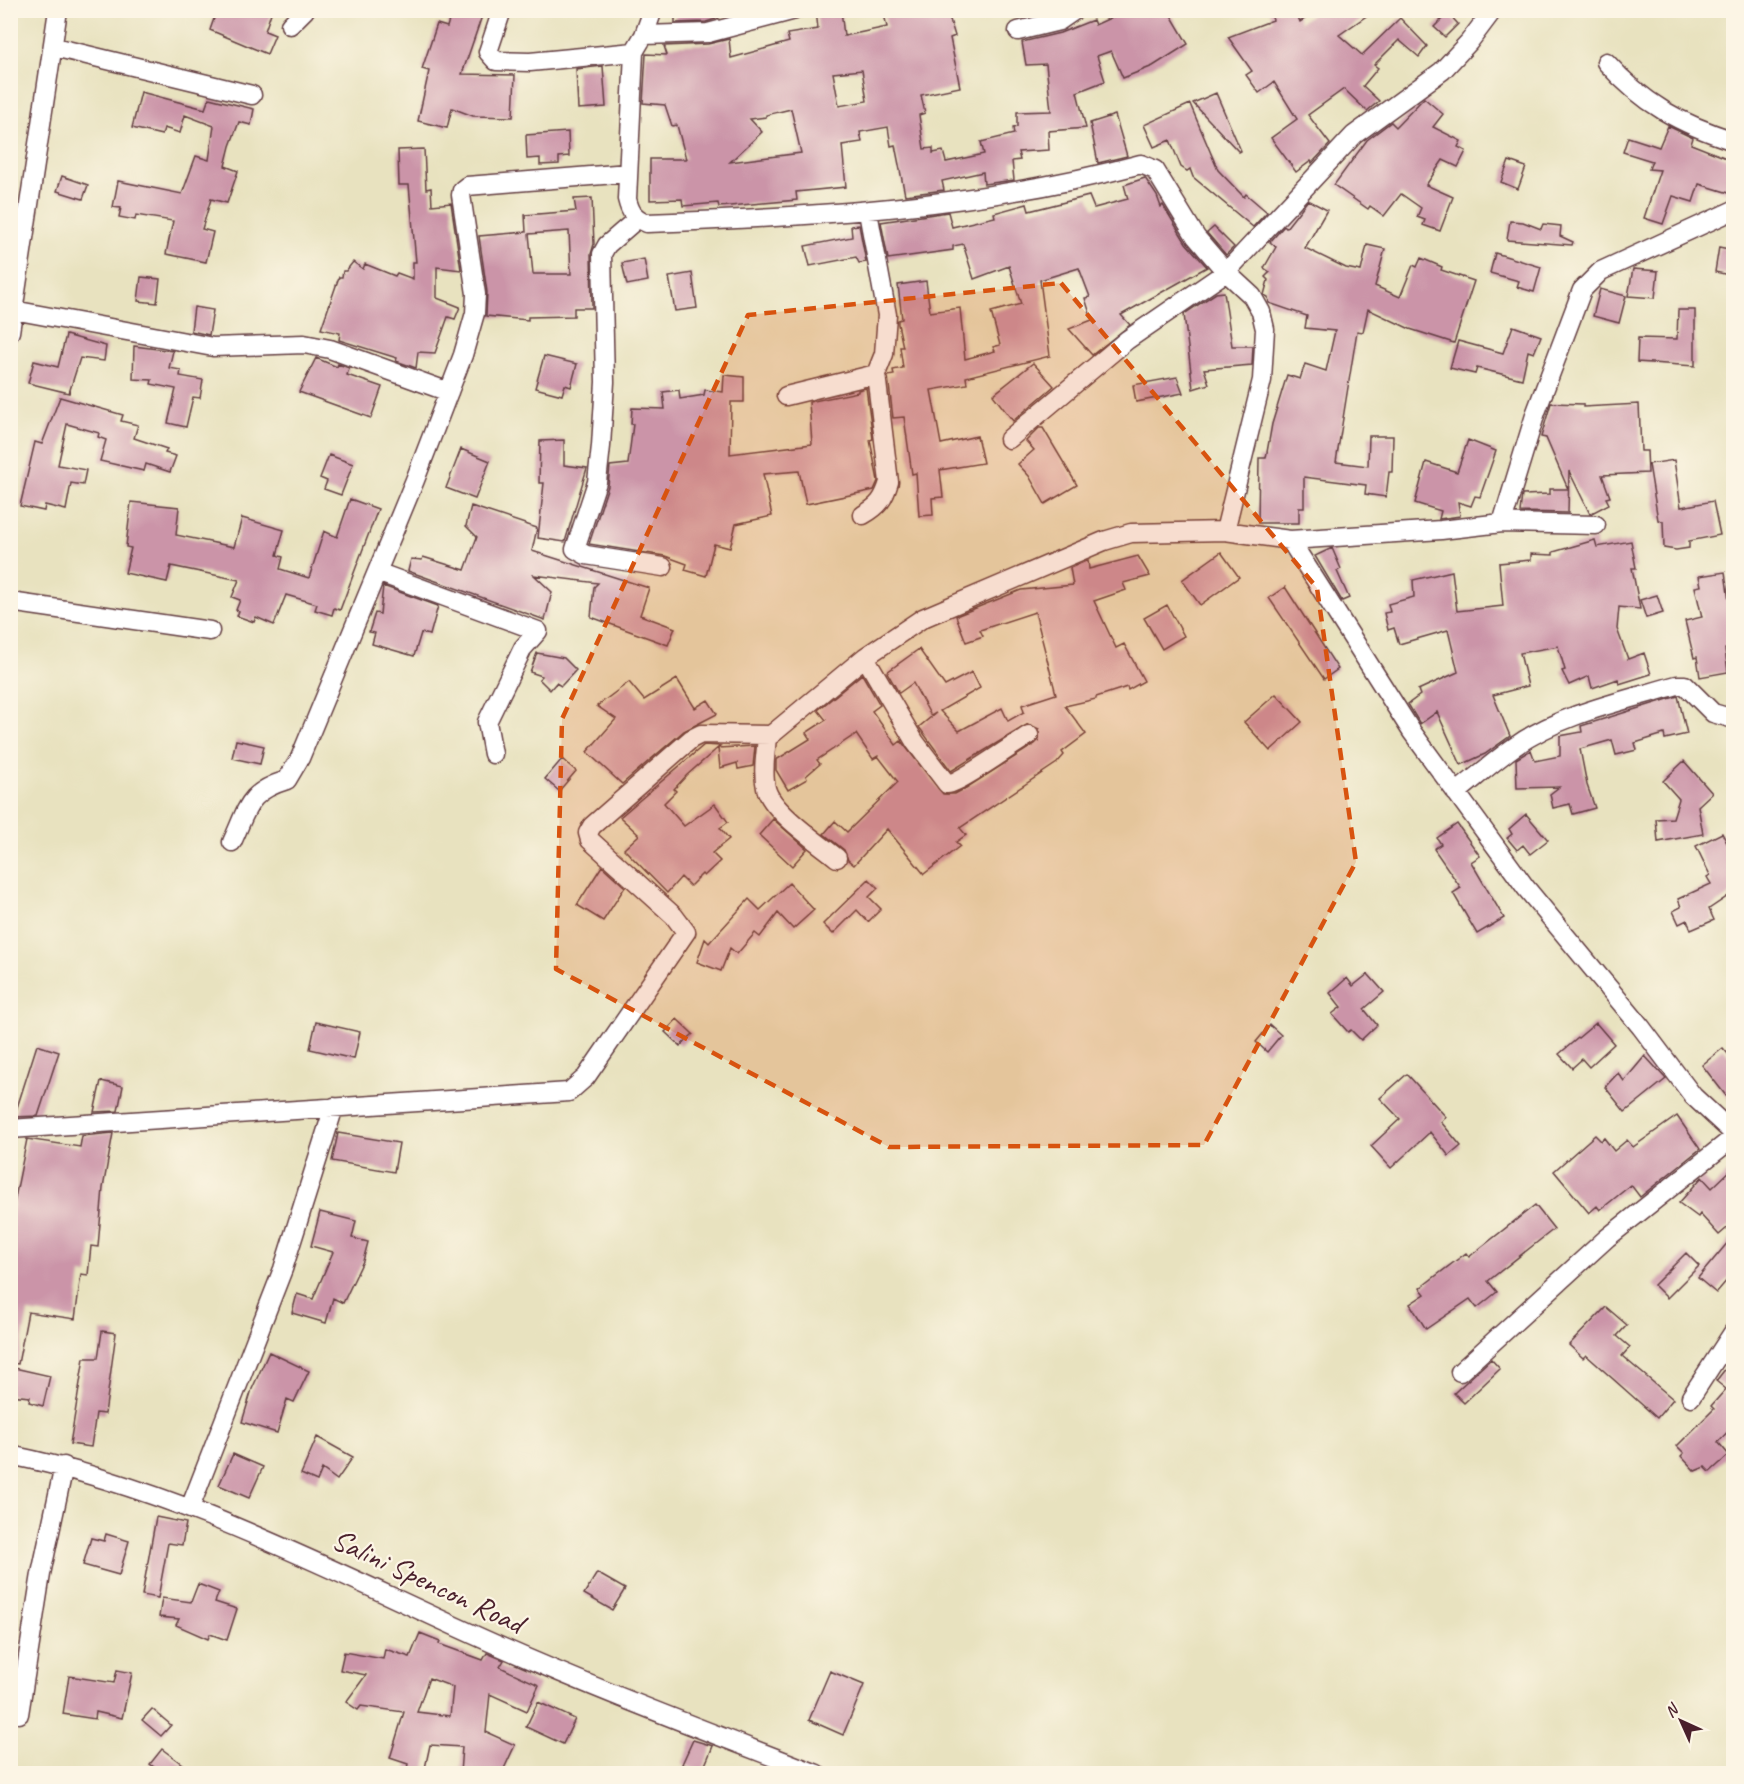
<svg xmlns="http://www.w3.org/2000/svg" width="1744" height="1784" font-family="Caveat,sans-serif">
	<rect width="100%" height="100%" fill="#fcf5e5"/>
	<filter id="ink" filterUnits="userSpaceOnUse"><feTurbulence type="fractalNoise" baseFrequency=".0167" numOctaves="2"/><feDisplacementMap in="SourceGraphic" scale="12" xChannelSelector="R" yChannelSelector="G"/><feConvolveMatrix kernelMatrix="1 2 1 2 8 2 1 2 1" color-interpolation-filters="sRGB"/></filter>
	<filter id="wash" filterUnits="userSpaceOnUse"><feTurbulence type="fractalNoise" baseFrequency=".008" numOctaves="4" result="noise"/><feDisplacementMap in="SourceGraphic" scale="24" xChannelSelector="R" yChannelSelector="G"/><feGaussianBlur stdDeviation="1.35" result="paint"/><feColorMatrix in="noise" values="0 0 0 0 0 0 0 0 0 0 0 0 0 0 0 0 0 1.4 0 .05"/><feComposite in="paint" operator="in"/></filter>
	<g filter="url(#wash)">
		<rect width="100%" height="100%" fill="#e8e2bf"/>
		<g id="blocks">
			<path fill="#cb94a8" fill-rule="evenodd" d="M217,10H272L265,31L275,35L267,54L210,30Z
				M452,10H484L462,74L515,75L513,117L473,116L452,108L447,128L418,121L429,71L422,69L437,24L447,27Z
				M675,10H719V18L706,22L675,23Z
				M816,10H841L844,36L887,27L883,10H947L955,36L950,38L960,87L921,95L925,113L919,115L924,149L933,148V153L943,151L946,162L984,154L981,142L1014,134L1013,128L1017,127V112L1051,111L1046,64L1026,65L1022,42L1060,33L1093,20L1095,25L1128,10H1168L1188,44L1153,66L1123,78L1111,51L1097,56L1105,81L1077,92L1086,128L1048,131L1049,150L1018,152L1020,160L1012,161L1014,180L984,184L983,172L942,181L944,190L905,195L895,145L891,146L888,127L860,132L862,142L842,145L846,187L796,192L797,200L719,207L718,203L683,206L682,199L650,200V159H686L677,125L672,126L665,105L643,103L646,54L667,55L664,46L708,44L729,39L731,58L789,42L787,34L818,29ZM862,70L867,101L839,106L833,73ZM791,109L801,153L730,162L762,132L750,119L766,117V115Z
				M1269,10H1295L1300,22L1319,10H1375L1339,35L1362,55L1400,18L1427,46L1419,57L1399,40L1374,65L1378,68L1363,86L1379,101L1367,111L1344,89L1308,115L1330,144L1312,163L1311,161L1296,172L1271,138L1297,119L1274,82L1259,93L1246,75L1252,71L1228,37L1273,20Z
				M1448,13L1458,24L1445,37L1434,27Z
				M603,66L606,107L578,109L576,69Z
				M141,92L205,109L209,98L254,109L251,125L239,122L230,146L225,166L238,171L227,203L211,199L202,229L213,232L206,262L166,254L173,221L136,215L135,220L119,217L121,208L113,207L118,181L182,194L196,156L209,160L214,126L185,115L180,133L164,128L162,135L132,128Z
				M1216,93L1241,151L1239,152L1193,103Z
				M1424,98L1443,114L1433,127L1461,141L1458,147L1466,151L1458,167L1443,160L1426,185L1453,197L1440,231L1423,225L1425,220L1417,217L1421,208L1401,194L1384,216L1370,206L1368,209L1334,185L1367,140L1391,122L1396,127Z
				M1190,104L1218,170L1244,197L1246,194L1267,212L1253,227L1193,177L1190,169L1187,171L1181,167L1170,140L1154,147L1144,125Z
				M1115,115L1127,156L1098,163L1090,123Z
				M1668,126L1693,138L1691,144L1734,161V183L1729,193L1699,184L1693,202L1673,196L1663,224L1644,218L1660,170L1649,169L1652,161L1623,152L1628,137L1659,147Z
				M568,132L569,156L559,157V164L540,165V158L527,159L526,135Z
				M424,149L426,189L431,188L432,205L451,203L461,270L437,267V298L460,307L455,319L448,317L435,353L418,352L416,368L396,361L397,358L339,340L340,333L321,329L339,277H342L343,271H346L353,262L363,269L365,264L395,276L397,273L413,279V262H416L409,185H399L398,150Z
				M1509,161L1526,167L1518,189L1501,182Z
				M62,176L88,185L83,199L57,191Z
				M1145,178L1157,196L1161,207L1163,205L1186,243L1207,267L1121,315L1130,325L1092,355L1069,329L1092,320L1085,298L1090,297L1079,268L1040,280L1050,356L966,377L967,384L931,390L941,444L977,436L983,463L940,470L943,497L932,498L933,515L919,516L916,473L912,474L904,417L893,418L888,376L894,375L893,370L903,368L900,347H903L898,324V320L902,319L898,285L926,281L930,312L960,308L965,359L995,351L993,347L1000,345L991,312L1021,304L1009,266L974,279L963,244L953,246V250L888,259L881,222L948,212L952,227L995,217L994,213L1027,204L1029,211L1089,196L1094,208L1128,199L1124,185Z
				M592,198L594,244L591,254L592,308H574V316L528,317V320L486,316L487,292L479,236L526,232L525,215L576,211L574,199ZM569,231L571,274H533L529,234Z
				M1308,200L1327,210L1305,248L1346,268L1361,271L1367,245L1385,249L1375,286L1400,297L1413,265L1417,267L1421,258L1442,267L1441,270L1474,281L1454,343L1410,329L1368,309L1363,332L1357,331L1336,462L1368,466L1369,436H1393L1392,472H1389L1386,497L1365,494L1366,485L1304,477V508H1299V523H1258L1259,458H1266L1272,424L1287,375L1300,379L1305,364L1326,371L1335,331L1305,328L1307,316L1269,303L1268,297L1264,295L1268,280L1265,277L1270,272L1264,268L1276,247L1270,242L1284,226L1286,228Z
				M1510,221L1523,222L1541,229L1543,224L1561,226L1560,236L1573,242L1572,245L1507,240Z
				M859,225L866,262L859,263L856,257L810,266L805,246L852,237L851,226Z
				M1214,227L1234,247L1226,255L1207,233Z
				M1719,247L1734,250V276L1715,272Z
				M1495,253L1541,267L1534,292L1517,287L1519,281L1490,273Z
				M644,259L648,281L627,285L622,263Z
				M1633,269L1658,271L1655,298L1628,296Z
				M692,273L697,308L675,311L669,277Z
				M141,277L160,279L157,303L138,301Z
				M1600,289L1626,296L1619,323L1593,316Z
				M1224,292L1232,346H1253L1252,365L1204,369L1209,384L1193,389L1184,314L1216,293Z
				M194,307L213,310L209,335L191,331Z
				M1678,310H1695V366L1637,362L1638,338L1677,339Z
				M1513,326L1541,336L1534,353L1528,351L1522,379L1477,368L1475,374L1450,368L1458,341L1503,353Z
				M66,335L106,346L104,361L80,358L69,393L28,383L34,361L58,367Z
				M134,346L173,351L169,368L181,370L180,376L203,380L200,398L193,397L186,427L168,423L176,389L151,384L152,380L133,379Z
				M544,356L577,364L571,387L565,385L562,395L535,388Z
				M316,358L337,367L338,364L349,368L347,375L382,387L371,418L299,392Z
				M1033,363L1054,386L1013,421L993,395Z
				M724,375L744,377V402H731L730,454L812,444L809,402L858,392V390L866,388L873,439L870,440L878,481L874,490L806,504L799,471L763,474L772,516L736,524L730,548L714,544L706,576L685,570L687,564L665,556L589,544L608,486L610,466L628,464L633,424H631L632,408L665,409L663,392L679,390L680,399L704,395L705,390L723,392Z
				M1177,377L1183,393L1136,402L1133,385Z
				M60,397L123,415L121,421L138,425L134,438L167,449L165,453L176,456L170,472L146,464L144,471L100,461L106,440L98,437L99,433L67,424L58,465L86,470L83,485L71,483L66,510L45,505L44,511L20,506L35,442L42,444Z
				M1551,403L1583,404V407L1639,404L1641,451H1647L1648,473L1602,475L1610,497L1606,498L1609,504L1590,514L1569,471L1568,513L1520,512L1522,495L1550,494V489H1568L1546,438L1541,437Z
				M1039,428H1043L1077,485L1045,504L1029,476L1018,464L1034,450L1026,441Z
				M564,440V465L587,468L565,542L538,538L544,483H539L540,441Z
				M1468,440L1496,451L1480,497L1475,496L1471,506L1458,502L1460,516L1439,519L1441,511L1415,503L1426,462L1457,472Z
				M461,449L490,461L475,499L446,488Z
				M329,455L353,464L341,495L324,489L327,481L320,478Z
				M1674,460L1681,507L1713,501L1720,535L1689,541V548L1676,550L1664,548L1663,521L1658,520L1649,464Z
				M350,499L378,509L340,610L334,608L332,615L315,610L317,604L286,595L274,625L256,617L254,622L237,616L239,611L236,610L240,600L232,597L239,580L171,566L167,582L125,573L131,548L126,547L131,502L179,507L176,535L234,547L242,518L284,530L277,555L283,557L280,569L309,578L324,531L337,537Z
				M471,506L537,528L532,551L649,588L640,615L675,628L668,645L591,617L594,587L598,583L534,575L552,592L545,620L408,571L411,559L422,560L423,557L465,570L477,537L466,526Z
				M1595,540L1597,547L1631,541L1636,568H1632L1640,609L1619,607L1617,629L1628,659L1644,653L1651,674L1619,684L1618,679L1592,688L1589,676L1569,685L1562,671L1565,670L1558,646L1520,653L1528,686L1493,695L1510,736L1485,754L1461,765L1437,712L1420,724L1408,704L1420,695L1418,690L1458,672L1448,630L1399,644L1394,628L1388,630L1384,613L1390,612L1388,604L1414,597L1413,580L1452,571L1457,611L1503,606L1499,563L1531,560V554L1553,555V552Z
				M1332,548L1341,569L1337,571L1349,598L1342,601L1315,556Z
				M1221,552L1239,577L1200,605L1182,580Z
				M1138,556L1150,576L1123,583L1126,590L1094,601L1116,648L1124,644L1144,681L1128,690L1127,687L1096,697V699L1065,706L1086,734L1062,752L1064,755L1057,763L960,828L966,835L956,842L960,846L924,874L887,829L854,865L848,860L844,850L824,834L835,821L847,832L898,782L878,756L873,759L856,734L817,760L820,764L806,776L807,779L788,790L776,770V760L810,739L806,733L826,720L818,710L862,674L880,705L872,711L896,745L901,741L943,794H955L966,788L1035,744L1039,740V729L1028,724L951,771L919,727L936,713L931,716L913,683L899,693L887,672L919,649L945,686L972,672L980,688L940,711L959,731L1002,708L1008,721L1024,712L1022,705L1056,694L1035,612L980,630L983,636L966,642L956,616L1021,590L1073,585L1070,568L1088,560L1089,569Z
				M1725,572L1730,609L1734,608V647L1725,649L1728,672L1700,677L1697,657L1694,658L1685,621L1702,617L1695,587L1701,586L1699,576Z
				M383,586L438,606L430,635L421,633L414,656L372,644L375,633L369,632L375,613L380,614Z
				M1285,587L1338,669L1324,679L1269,598Z
				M1657,595L1663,613L1646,618L1640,600Z
				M1167,605L1184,636L1162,649L1144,618Z
				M537,653L564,658L576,670L561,686L556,683L550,690L539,679L542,676L530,672Z
				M677,679L695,708L708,700L717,714L684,731L622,784L587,752L616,719L597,706L629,682L644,700Z
				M1276,694L1302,722L1270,751L1244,722Z
				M1678,696L1687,734L1665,739L1664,734L1635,743L1637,750L1616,755L1612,740L1580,749L1587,785L1595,808L1573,814L1570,804L1553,808L1550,794L1559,787L1517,788L1516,759L1531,750L1535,761L1560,756V736L1582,732L1581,726Z
				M236,740L264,746L260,764L232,758Z
				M704,745L720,746L687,775L674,789L676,791L664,803L684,826L715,804L728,822L720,828L729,839L712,853L720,861L704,876L702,874L690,886L681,877L667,893L624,849L639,835L620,817Z
				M755,746L753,766L738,769L737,763L720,768L718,748Z
				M562,759L576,771L559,791L545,779Z
				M1684,761L1712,793L1698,806L1703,834L1658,842L1656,819L1673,818L1679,799L1663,781Z
				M1526,814L1548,840L1530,854L1523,845L1517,850L1507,838L1512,834L1509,829Z
				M773,819L807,849L792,866L759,835Z
				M1457,824L1480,856L1471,862L1504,918L1477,934L1453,893L1461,888L1434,849L1441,844L1437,838Z
				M1722,833L1734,857V892L1709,909L1714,920L1691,930L1687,920L1679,924L1673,911L1681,907L1678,899L1711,884L1707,877L1710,875L1696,846Z
				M602,866L625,887L603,921L577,905Z
				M869,879L878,888L869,897L881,909L868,922L857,910L833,934L823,924Z
				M789,883L814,910L793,929L778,913L760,937L755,933L737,954L730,948L721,971L697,962L705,939L709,943L749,899L760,910Z
				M1368,974L1384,992L1364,1009L1377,1025L1361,1040L1351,1030L1348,1032L1332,1014L1341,1007L1330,993L1347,978L1353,986Z
				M677,1019L693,1034L680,1046L665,1032Z
				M316,1022L360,1032L354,1059L310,1049Z
				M1596,1023L1614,1044L1589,1067L1582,1059L1572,1068L1559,1054Z
				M1270,1025L1281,1035L1267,1052L1256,1042Z
				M37,1045L59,1052L38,1116L14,1117Z
				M1723,1048L1734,1061V1106L1702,1065Z
				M1645,1056L1666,1079L1625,1112L1605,1087L1618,1073L1624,1081Z
				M1407,1074L1446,1117L1441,1122L1461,1146L1449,1156L1430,1132L1391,1168L1371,1146L1400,1119L1380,1098Z
				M101,1081L123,1086L118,1111L94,1112Z
				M1677,1116L1700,1149L1640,1197L1631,1185L1600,1210L1597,1206L1589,1213L1554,1171L1595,1135L1601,1141L1604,1138L1614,1151L1627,1140L1633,1147Z
				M113,1133L103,1188L98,1247L91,1246L88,1275L81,1274L75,1319L28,1312L18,1364L10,1363V1223L27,1139L80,1147L82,1136Z
				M338,1133L399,1143L394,1172L332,1161Z
				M1734,1167V1222L1719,1235L1700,1214L1698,1217L1679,1203L1702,1177L1712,1188Z
				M1535,1205L1554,1229L1488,1281L1497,1292L1477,1308L1470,1299L1426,1329L1410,1304L1425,1294L1420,1288L1466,1253L1469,1257Z
				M320,1212L356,1221L352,1238L368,1242L363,1261L343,1303L333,1298L326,1323L292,1313L297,1294L313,1299L333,1252L311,1246Z
				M1734,1235V1272L1716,1293L1698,1278Z
				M1686,1253L1699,1266L1667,1298L1654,1285Z
				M1606,1307L1627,1325L1617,1336L1630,1347L1622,1356L1673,1399L1657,1418L1586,1355L1583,1358L1569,1345Z
				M102,1331L116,1333L105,1414L96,1413L91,1447L70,1444L84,1358H98Z
				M269,1352L309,1371L294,1402L287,1399L277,1433L242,1422L252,1389Z
				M1734,1358V1425L1718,1442L1729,1455L1710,1472L1705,1467L1695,1471L1681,1456L1684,1453L1677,1446L1714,1409L1711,1406L1726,1389L1716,1381Z
				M1491,1359L1500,1369L1464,1403L1454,1393Z
				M10,1367L50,1376L43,1406L29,1402L30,1397L10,1395Z
				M317,1437L353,1457L337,1480L322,1469L317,1481L301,1474Z
				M233,1454L263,1467L249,1498L219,1485Z
				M156,1517L186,1523L182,1545L168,1543L158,1598L142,1595Z
				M106,1534L129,1541L119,1575L83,1565L91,1538L104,1541Z
				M597,1573L625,1589L612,1610L584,1594Z
				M198,1584L219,1592L215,1602L237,1609L227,1640L210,1634L208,1639L176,1625L179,1619L159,1617L162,1598L191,1602Z
				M420,1633L440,1641L439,1644L483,1660L487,1653L504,1660L500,1667L539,1685L527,1711L490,1694L486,1732L515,1745L502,1773H460L462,1747L430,1745L424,1773H406L408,1764L390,1758L404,1712L361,1706L358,1710L346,1702L366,1675L340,1670L344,1652L383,1659L385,1649L410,1657ZM429,1678L453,1687L450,1716L417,1712Z
				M117,1670L132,1673L122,1718L96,1712L95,1719L63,1714L69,1676L114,1683Z
				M830,1671L864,1685L843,1735L809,1720Z
				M538,1702L575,1719L563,1744L526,1727Z
				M152,1709L171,1725L161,1736L142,1720Z
				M693,1740L713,1746L702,1772L682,1764Z
				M162,1749L194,1773H162L150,1764Z"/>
		</g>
	</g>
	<g filter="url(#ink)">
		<use href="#blocks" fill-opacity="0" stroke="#623c41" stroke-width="1.5"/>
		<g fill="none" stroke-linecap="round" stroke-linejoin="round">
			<defs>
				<path id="minor" d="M502,10L488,52L496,61L530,62L634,52
					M653,10L644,35L634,52L627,199C630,212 634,218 647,223C813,217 980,207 1141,164L1155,170L1196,237L1226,272L1252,296L1261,312L1265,329L1262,380L1225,531L1290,540L1441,530L1502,523L1596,525
					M290,25L305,10
					M1018,31L1059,21L1075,10
					M644,35L708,33L795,10
					M54,47L252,95
					M1606,62C1643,104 1681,124 1734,141
					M637,219L607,245L602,254L605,382L601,446L597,482L575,549L586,555L663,567
					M13,310L213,347L304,344L330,349L449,392
					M10,332L58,10
					M786,396L876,374
					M1009,439L1127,340L1226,272L1354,135L1442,71L1469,42L1493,10
					M863,515C879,506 884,499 889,482L876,374L884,354L887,315L868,212
					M1502,523L1536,412L1582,290L1601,271L1734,210
					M1290,540L1412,732L1526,888L1641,1027L1693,1096L1734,1134
					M377,572L538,631L523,648L487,722L493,754
					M10,602L210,631
					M865,657L915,742L947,784C955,786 1016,743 1029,735
					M767,736C766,753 762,771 766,788C771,811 819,843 837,858
					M1456,793C1475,778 1494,761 1514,747C1560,714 1623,701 1677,685H1685L1713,713L1734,719
					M232,842C248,808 247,792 287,780L300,758L415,480L463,355L475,313L476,294L461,195L462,190L467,186L628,173
					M10,1129L569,1092L586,1077L686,932L674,916L590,840L588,833L592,826L691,739L701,734L771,735L865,657L923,618L1104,541L1131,533L1225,531
					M1460,1372L1607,1238L1734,1137
					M1691,1397L1734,1331
					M10,1455C177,1489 328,1569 481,1638C592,1688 704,1730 817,1774
					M190,1508L283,1269L334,1107
					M19,1714L41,1574L64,1466"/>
			</defs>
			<use href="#minor" stroke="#623c41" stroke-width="21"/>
			<use href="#minor" stroke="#fff" stroke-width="18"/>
		</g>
	</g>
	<path fill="#d8530f" fill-opacity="0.2" stroke="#d8530f" stroke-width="4.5" stroke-dasharray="12 8" stroke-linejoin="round" d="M1061,283L1317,588L1356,862L1204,1145L889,1147L556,969L562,719L748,315Z"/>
	<g text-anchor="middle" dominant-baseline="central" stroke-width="4.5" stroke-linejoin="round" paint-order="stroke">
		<g font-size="30" fill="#4a1f2b" stroke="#fcf5e5">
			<text transform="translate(428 1581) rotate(25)">Salini Spencon Road</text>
		</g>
	</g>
	<rect width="1744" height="1784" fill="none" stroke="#fcf5e5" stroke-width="36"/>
	<g transform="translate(1681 1721) rotate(315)" stroke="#fcf5e5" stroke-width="4.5" paint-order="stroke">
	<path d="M0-4.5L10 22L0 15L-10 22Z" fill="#4a1f2b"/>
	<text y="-9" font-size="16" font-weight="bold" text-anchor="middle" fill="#4a1f2b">N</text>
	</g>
</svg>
